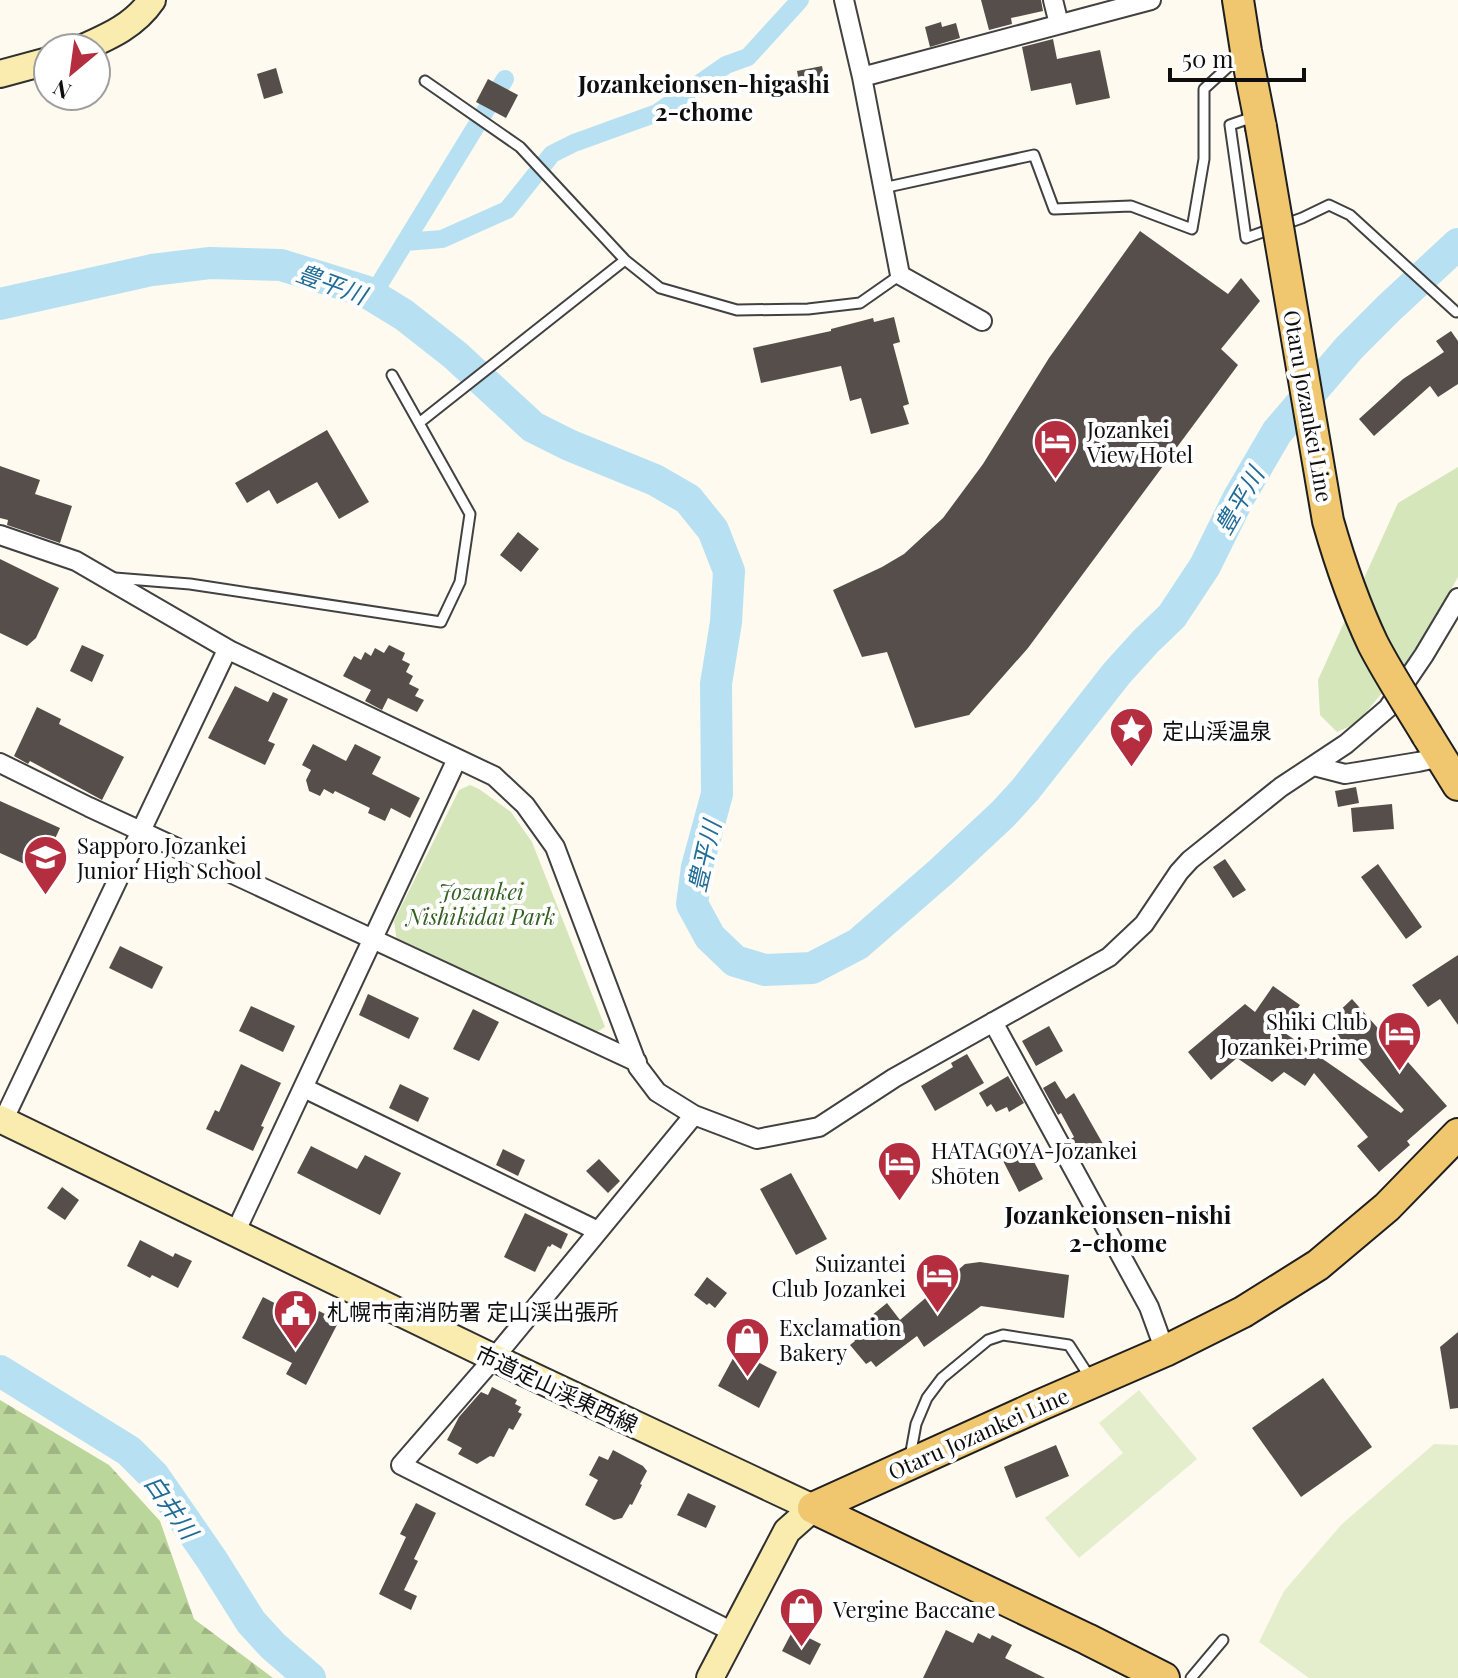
<svg xmlns="http://www.w3.org/2000/svg" width="1458" height="1678" font-family="'Playfair Display','Noto Sans JP',serif">
	<defs>
		<pattern id="forest-firs" width="22" height="20" patternUnits="userSpaceOnUse" patternTransform="scale(2)"><rect width="22" height="20" fill="#bad69b"/><path d="M5 1l3.5 6h-7zM16 11l3.5 6h-7z" fill="#9fb684"/></pattern>
	</defs>
	<rect width="100%" height="100%" fill="#fefaef"/>
	<path fill="url(#forest-firs)" d="M0,1400L109,1465L160,1521L194,1619L273,1678H0Z"/>
	<path fill="#d5e6bb" d="M1458,467V577L1413,656L1357,723L1337,732L1320,715L1318,680L1398,503Z
		M470,785L479,789L511,812L532,842L605,1027L592,1035L397,942L394,921L459,790Z"/>
	<path fill="#e5eecc" d="M1139,1390L1197,1459L1079,1558L1045,1518L1123,1453L1099,1423Z
		M1434,1444L1458,1445V1678H1309L1259,1642L1284,1591L1341,1525Z"/>
	<g fill="none" stroke-linecap="round" stroke-linejoin="round">
		<path stroke="#b7e1f2" stroke-width="18" d="M405,242L442,239L507,210L552,154L574,143L657,113L726,65L748,57L800,0
			M372,296L505,79"/>
		<path stroke="#b7e1f2" stroke-width="32" d="M0,304L152,270L210,263L281,265L365,291L404,315L455,355L533,427L569,445L655,480L688,499L713,530L729,571L726,622L716,684L717,794L697,867L692,904L710,937L735,961L765,970L812,968L858,944L942,871L1003,814L1025,790L1117,673L1146,641L1172,616L1205,566L1238,499L1277,432L1349,348L1389,308L1458,244
			M0,1371L129,1451L154,1476L212,1560L251,1622L273,1646L310,1678"/>
	</g>
	<path fill="#564e4b" d="M981,0H1041L1043,11L1011,18L1012,24L989,30Z
		M941,22L942,27L956,23L960,38L930,47L925,27Z
		M1053,39L1057,59L1100,50L1110,98L1076,105L1071,83L1031,91L1022,47Z
		M822,66L826,87L801,92L797,71Z
		M276,68L283,93L264,99L257,74Z
		M488,79L518,95L506,118L476,102Z
		M1140,231L1228,294L1241,278L1260,301L1221,349L1238,365L1028,648L969,715L915,728L887,652L862,657L833,590L882,567L904,554L943,518L983,464L1049,358Z
		M894,317L900,342L893,344L909,404L903,406L909,424L871,434L861,398L850,401L841,366L761,383L753,348L831,331V329L873,318L874,322Z
		M1451,331L1458,341V384L1438,397L1430,386L1374,436L1359,419L1403,379L1444,352L1436,341Z
		M327,430L369,502L339,519L317,482L277,504L269,490L247,503L235,483Z
		M0,466L40,480L35,494L72,506L60,543L7,525L8,520L0,518Z
		M518,532L539,549L521,572L500,555Z
		M0,559L59,588L36,638L27,646L0,633Z
		M82,645L104,655L92,682L70,671Z
		M389,645L405,653L402,660L410,664L406,672L413,676L409,684L419,689L415,696L424,700L417,712L388,698L382,710L365,701L371,690L343,676L354,656L361,660L365,652L371,656L375,648L384,653Z
		M235,686L268,702L273,692L288,699L268,741L275,744L265,765L208,738Z
		M37,707L61,719L59,724L124,757L102,800L30,761L28,764L14,756Z
		M313,744L346,761L355,744L381,757L372,774L420,798L410,818L391,808L385,821L368,813L370,808L335,791L333,794L324,789L320,796L309,791L306,780L311,770L302,765Z
		M1356,787L1359,803L1338,807L1335,791Z
		M0,801L60,828L40,871L0,853Z
		M1392,804L1394,829L1353,832L1351,808Z
		M1225,859L1246,890L1233,898L1213,867Z
		M1378,864L1422,927L1406,939L1361,877Z
		M120,946L163,967L152,989L109,968Z
		M1458,955V1025L1440,999L1428,1007L1412,985Z
		M1273,986L1300,1005L1282,1031L1401,1113L1404,1110L1331,1028L1338,1022L1333,1017L1352,999L1447,1106L1407,1141L1410,1145L1379,1172L1357,1146L1368,1137L1314,1073L1305,1086L1284,1072L1272,1082L1237,1058L1211,1080L1188,1052L1245,1004L1255,1012Z
		M368,994L419,1018L409,1039L359,1015Z
		M251,1006L295,1026L283,1052L239,1031Z
		M473,1009L499,1022L479,1061L453,1049Z
		M1049,1026L1063,1051L1036,1066L1022,1041Z
		M967,1054L984,1083L935,1111L921,1086L953,1067L951,1063Z
		M241,1064L281,1083L261,1126L264,1127L253,1151L206,1129L215,1110L219,1112Z
		M1008,1076L1024,1103L1009,1112L1007,1107L996,1112L991,1104L987,1107L979,1093Z
		M1055,1081L1066,1099L1074,1093L1107,1151L1089,1161L1082,1150L1078,1152L1071,1139L1074,1137L1061,1113L1058,1115L1043,1088Z
		M400,1084L429,1098L418,1122L389,1108Z
		M1013,1144L1021,1159L1030,1154L1043,1179L1019,1192L998,1151Z
		M311,1146L357,1169L365,1155L401,1173L380,1215L297,1173Z
		M503,1149L525,1160L518,1176L496,1165Z
		M599,1159L620,1181L608,1193L586,1171Z
		M791,1173L827,1239L796,1255L760,1189Z
		M62,1187L79,1200L65,1220L47,1208Z
		M525,1213L568,1234L561,1249L552,1244L550,1247L548,1246L535,1272L504,1257Z
		M140,1240L173,1257L175,1253L192,1261L178,1288L152,1275L150,1278L127,1266Z
		M980,1262L1069,1275L1064,1318L981,1306L924,1347L917,1336L876,1367L871,1361L866,1364L850,1345L855,1341L850,1333L887,1303L900,1320L965,1264Z
		M707,1277L727,1293L715,1308L709,1303L707,1305L694,1295Z
		M263,1297L313,1323L319,1311L339,1321L306,1385L286,1374L292,1363L242,1338Z
		M1458,1332V1408L1450,1409L1440,1347Z
		M737,1351L777,1372L759,1408L718,1386Z
		M1323,1378L1372,1447L1301,1497L1252,1428Z
		M492,1387L517,1400L515,1404L521,1407L518,1412L522,1414L513,1430L509,1428L494,1457L490,1456L477,1464L458,1454L462,1448L447,1440L459,1417L481,1392L488,1395Z
		M1056,1445L1069,1476L1016,1498L1004,1467Z
		M613,1450L643,1466L647,1471L640,1484L642,1485L632,1505L630,1504L622,1518L614,1520L585,1505L598,1480L589,1475L599,1456L608,1460Z
		M688,1493L716,1506L706,1528L677,1515Z
		M416,1503L436,1513L414,1559L418,1561L404,1590L417,1596L411,1610L379,1594L406,1537L400,1534Z
		M793,1630L821,1644L810,1665L782,1651Z
		M946,1630L973,1643L978,1633L990,1639L992,1635L1012,1645L1005,1658L1045,1678H923Z"/>
	<g fill="none" stroke-linecap="round" stroke-linejoin="round">
		<defs>
			<path id="lane" d="M425,81L520,147L625,260L660,288L737,310L808,309L860,303L900,275
				M1256,116L1230,125L1246,238L1302,218L1329,205L1350,215L1456,312
				M883,188L1034,155L1054,209L1131,206L1192,229L1204,159V89L1240,56
				M419,423L625,260
				M115,578L190,584L441,622L460,582L470,514L392,375
				M910,1457L916,1424L927,1398L942,1378L988,1340L1003,1335L1069,1345L1091,1379
				M1191,1678L1223,1640"/>
			<path id="street" d="M844,0L862,77L900,275L982,321
				M1053,0L1059,24
				M862,77L1151,0
				M0,535L76,561L231,651L494,776L525,805L555,847L638,1067L657,1092L694,1115L757,1139L819,1127L894,1078L1109,957L1144,924L1179,872L1190,860L1281,787L1346,744L1388,708L1424,655L1458,598
				M0,763L89,807L637,1062
				M1314,766L1345,774L1418,762L1441,757
				M993,1022L1149,1307L1165,1351
				M304,1088L598,1231
				M694,1115L494,1358L401,1465L733,1632
				M3,1121L227,650
				M235,1233L457,759"/>
			<path id="secondary" d="M83,48C110,36 135,25 152,0
				M0,74L48,61
				M0,1119L494,1358L813,1508L787,1531L710,1678"/>
			<path id="primary" d="M1238,0L1246,51L1261,127
				M1427,735L1458,785
				M813,1508L1036,1407L1165,1351L1243,1312L1318,1265L1387,1207L1458,1134
				M813,1508L1087,1639L1164,1678"/>
		</defs>
		<use href="#lane" stroke="#414141" stroke-width="13"/>
		<use href="#street" stroke="#414141" stroke-width="22"/>
		<use href="#secondary" stroke="#303030" stroke-width="30"/>
		<use href="#primary" stroke="#1f1f1f" stroke-width="34"/>
		<use href="#lane" stroke="#fff" stroke-width="9"/>
		<use href="#street" stroke="#fff" stroke-width="18"/>
		<use href="#secondary" stroke="#faecae" stroke-width="26"/>
		<use href="#primary" stroke="#f0c66e" stroke-width="30"/>
		<defs>
			<path id="primary-bridge" d="M1261,127L1328,521C1340,563 1354,604 1373,644C1389,675 1409,705 1427,735"/>
		</defs>
		<use href="#primary-bridge" stroke="#1f1f1f" stroke-width="34" stroke-linecap="butt"/>
		<use href="#primary-bridge" stroke="#f0c66e" stroke-width="30"/>
	</g>
	<defs>
		<symbol id="hotel-pin" viewBox="-11 -11 22 30"><path d="M0 17L-7.5 6A9.5 9.5 0 1 1 7.5 6Z" fill="#b52e3f" stroke="#fff"/><path d="M-6-4.5h1.5V1H6V5H4.5V3h-9V5H-6ZM-4 0a1.8 1.8 0 1 1 3.6 0ZM.5 0V-2.5h3Q6-2.5 6 0Z" fill="#fff"/></symbol>
		<symbol id="sight-pin" viewBox="-11 -11 22 30"><path d="M0 17L-7.5 6A9.5 9.5 0 1 1 7.5 6Z" fill="#b52e3f" stroke="#fff"/><path d="M0-6L1.8-2.2L6-1.7L2.9 1.2L3.7 5.4L0 3.3L-3.7 5.4L-2.9 1.2L-6-1.7L-1.8-2.2Z" fill="#fff"/></symbol>
		<symbol id="school-pin" viewBox="-11 -11 22 30"><path d="M0 17L-7.5 6A9.5 9.5 0 1 1 7.5 6Z" fill="#b52e3f" stroke="#fff"/><path d="M0-5L7-2L0 1L-7-2ZM-4 1L0 2.5L4 1V4Q0 6-4 4Z" fill="#fff"/></symbol>
		<symbol id="civic-pin" viewBox="-11 -11 22 30"><path d="M0 17L-7.5 6A9.5 9.5 0 1 1 7.5 6Z" fill="#b52e3f" stroke="#fff"/><path d="M-.6-6.5H3V-4.5H.6V-3L4-1V1h2V6H-6V1h2V-1L-.6-3ZM-1.2 2.5V6h2.4V2.5Z" fill="#fff"/></symbol>
		<symbol id="shop-pin" viewBox="-11 -11 22 30"><path d="M0 17L-7.5 6A9.5 9.5 0 1 1 7.5 6Z" fill="#b52e3f" stroke="#fff"/><path d="M-5-2.5h2.3a2.7 3.5 0 0 1 5.4 0H5L5.5 6h-11ZM-1.5-2.5h3a1.5 2.3 0 0 0-3 0Z" fill="#fff"/></symbol>
	</defs>
	<g fill-rule="evenodd">
		<use href="#hotel-pin" x="1030" y="416" width="51" height="69"/>
		<use href="#sight-pin" x="1106" y="704" width="51" height="69"/>
		<use href="#school-pin" x="20" y="832" width="51" height="69"/>
		<use href="#hotel-pin" x="1374" y="1008" width="51" height="69"/>
		<use href="#hotel-pin" x="874" y="1138" width="51" height="69"/>
		<use href="#hotel-pin" x="912" y="1250" width="51" height="69"/>
		<use href="#civic-pin" x="270" y="1286" width="51" height="69"/>
		<use href="#shop-pin" x="722" y="1314" width="51" height="69"/>
		<use href="#shop-pin" x="776" y="1584" width="51" height="69"/>
	</g>
	<g text-anchor="middle" dominant-baseline="central" stroke-width="8" stroke-linejoin="round" paint-order="stroke">
		<g font-size="22" fill="#0e0e0e" stroke="#fff">
			<text transform="translate(1309 406) rotate(80)">Otaru Jozankei Line</text>
			<text transform="translate(557 1388) rotate(25)">市道定山渓東西線</text>
			<text transform="translate(978 1433) rotate(-24)">Otaru Jozankei Line</text>
		</g>
		<g font-size="22" fill="#0e0e0e" stroke="#fff" text-anchor="start">
			<text x="1087" y="429">Jozankei<tspan x="1087" dy="25">View Hotel</tspan></text>
			<text x="1162" y="730">定山渓温泉</text>
			<text x="77" y="845">Sapporo Jozankei<tspan x="77" dy="25">Junior High School</tspan></text>
			<text x="1368" y="1021" text-anchor="end">Shiki Club<tspan x="1368" dy="25">Jozankei Prime</tspan></text>
			<text x="931" y="1150">HATAGOYA-Jōzankei<tspan x="931" dy="25">Shōten</tspan></text>
			<text x="906" y="1263" text-anchor="end">Suizantei<tspan x="906" dy="25">Club Jozankei</tspan></text>
			<text x="327" y="1311">札幌市南消防署 定山渓出張所</text>
			<text x="779" y="1327">Exclamation<tspan x="779" dy="25">Bakery</tspan></text>
			<text x="833" y="1609">Vergine Baccane</text>
		</g>
		<g font-size="22" font-style="italic" fill="#346122" stroke="#fff">
			<text x="481" y="891">Jozankei<tspan x="481" dy="25">Nishikidai Park</tspan></text>
		</g>
		<g font-size="24" font-weight="bold" fill="#0e0e0e" stroke="#fff">
			<text x="704" y="83">Jozankeionsen-higashi<tspan x="704" dy="28">2-chome</tspan></text>
			<text x="1118" y="1214">Jozankeionsen-nishi<tspan x="1118" dy="28">2-chome</tspan></text>
		</g>
		<g font-size="24" font-style="italic" fill="#1f6c98" stroke="#fff">
			<text transform="translate(332 283) rotate(20)">豊平川</text>
			<text transform="translate(1238 500) rotate(-60)">豊平川</text>
			<text transform="translate(703 856) rotate(-77)">豊平川</text>
			<text transform="translate(172 1506) rotate(55)">白井川</text>
		</g>
	</g>
	<g transform="translate(72 72) rotate(209)"><circle r="38" fill="#ffffff" stroke="#9f9f9f" stroke-width="2"/>
	<path d="M0-6L14 30L0 20L-14 30Z" fill="#b52e3f"/>
	<text y="-12" font-size="22" font-weight="bold" text-anchor="middle" fill="#0e0e0e">N</text>
	</g>
	<path d="M1170 68v12h134v-12" fill="none" stroke="#0e0e0e" stroke-width="4"/>
	<text x="1182" y="68" font-size="24" fill="#0e0e0e" stroke="#ffffff" stroke-width="6" paint-order="stroke">50 m</text>
</svg>
